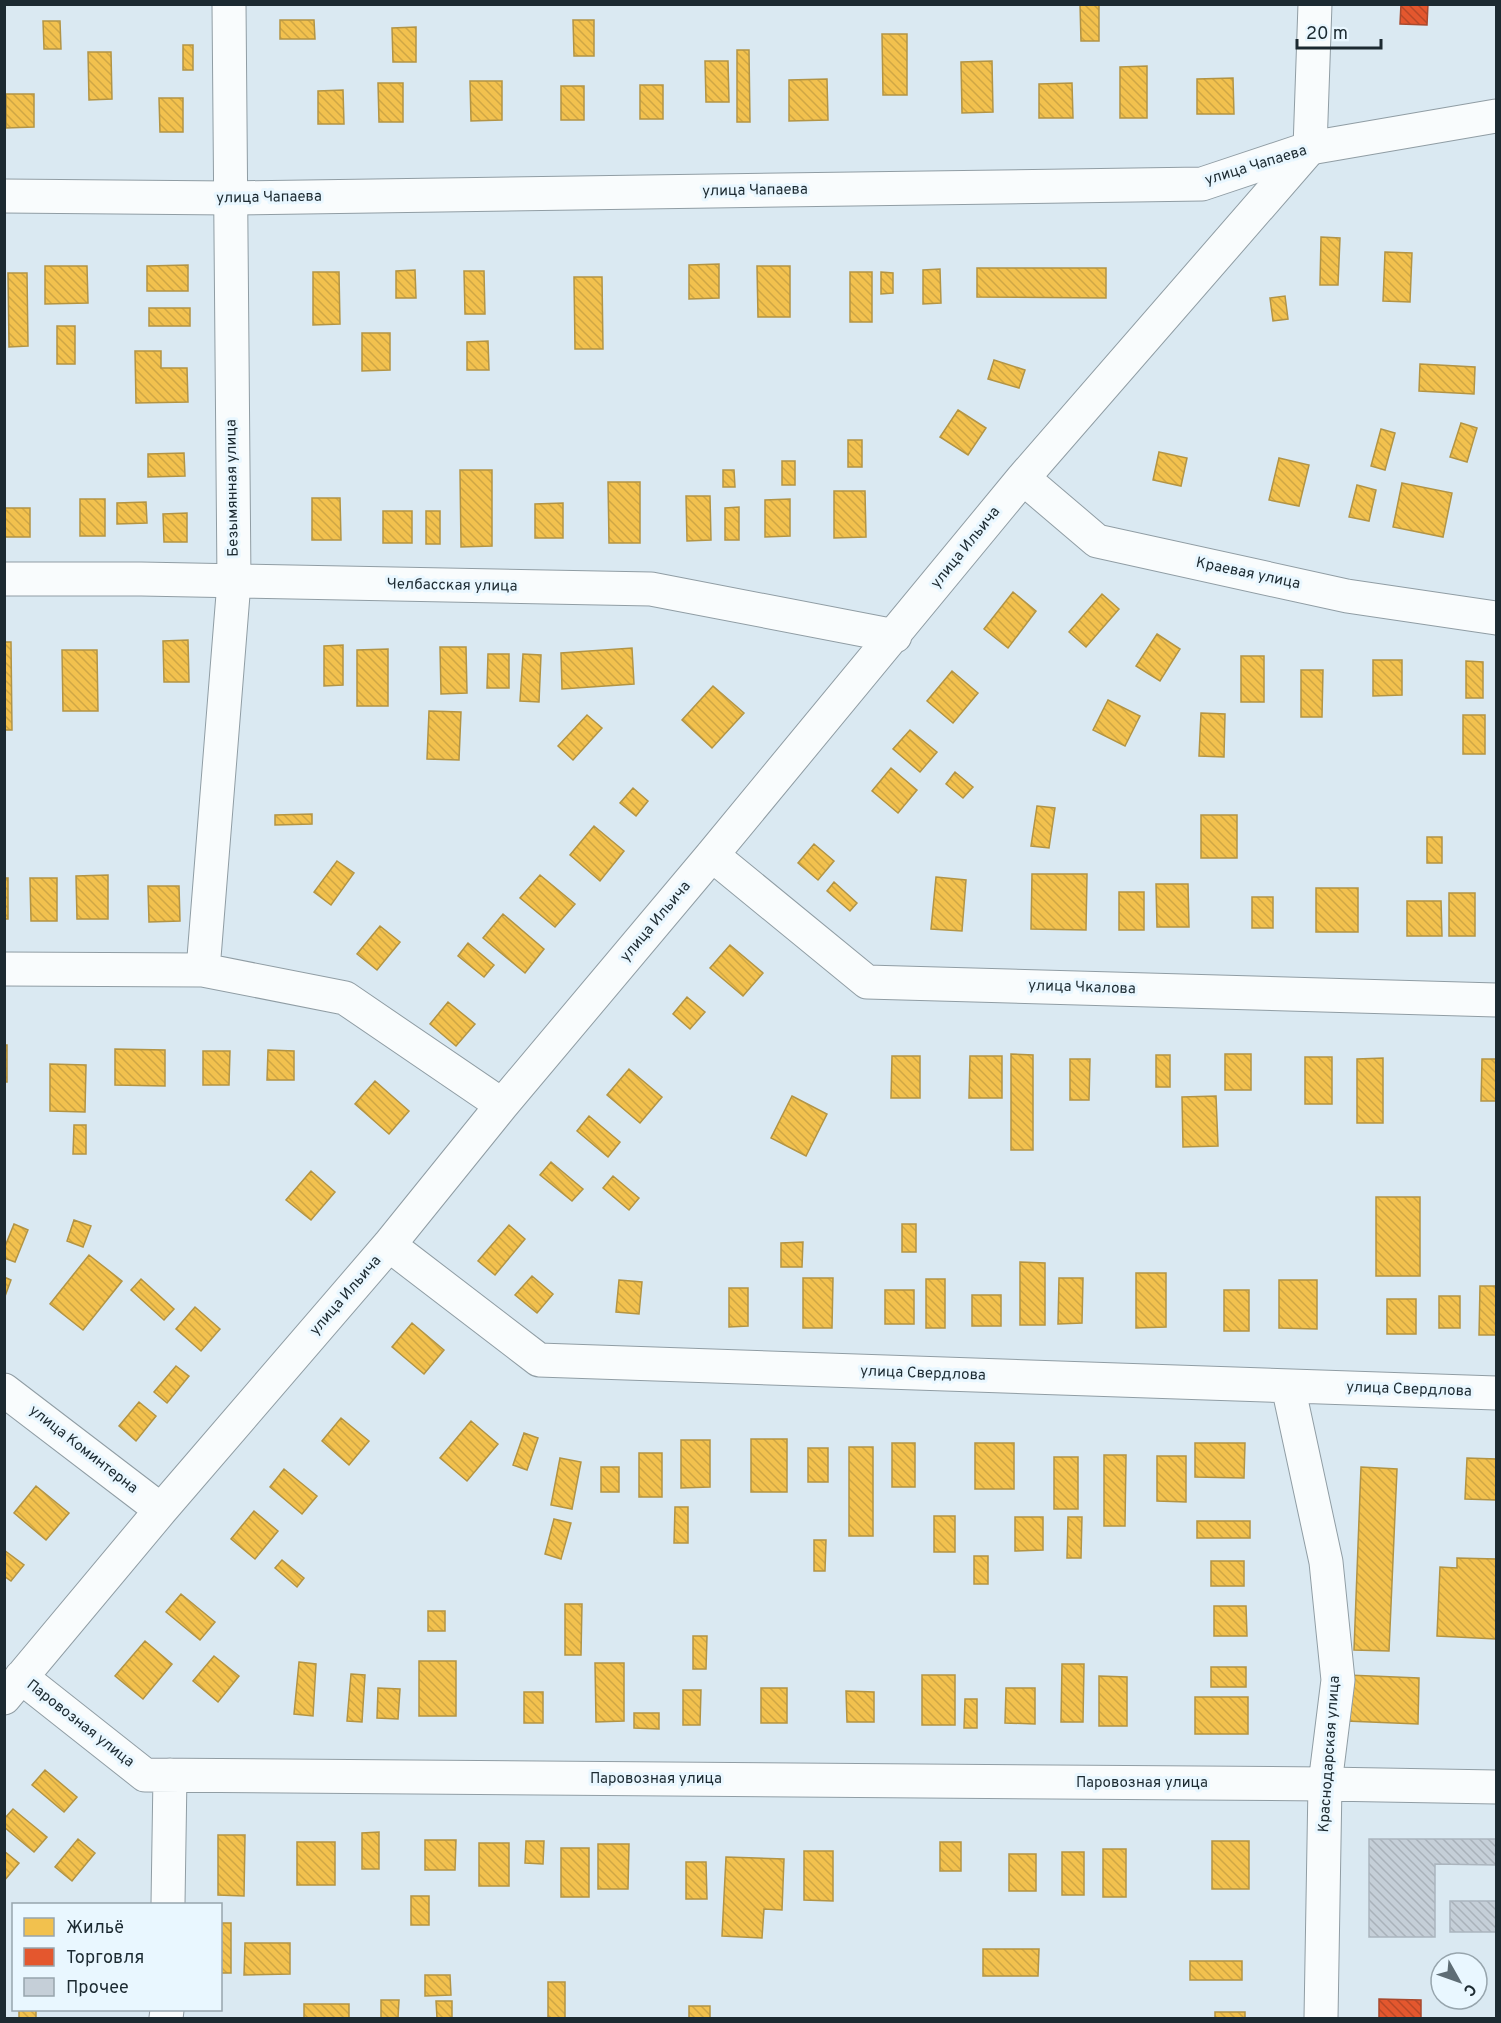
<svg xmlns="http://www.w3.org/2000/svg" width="1501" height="2023" font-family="Overpass,sans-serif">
	<defs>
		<pattern id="homes-back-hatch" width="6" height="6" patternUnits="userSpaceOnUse" patternTransform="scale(1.5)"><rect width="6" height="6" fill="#f2c14e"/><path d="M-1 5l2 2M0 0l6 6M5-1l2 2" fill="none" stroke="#cfa645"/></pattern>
		<pattern id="shops-back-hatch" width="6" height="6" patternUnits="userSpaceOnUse" patternTransform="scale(1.5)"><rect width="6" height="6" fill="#e4572e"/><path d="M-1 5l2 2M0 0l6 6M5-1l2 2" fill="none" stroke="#b84828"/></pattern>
		<pattern id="building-back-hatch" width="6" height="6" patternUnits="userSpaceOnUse" patternTransform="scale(1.5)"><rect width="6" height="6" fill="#c5cfd8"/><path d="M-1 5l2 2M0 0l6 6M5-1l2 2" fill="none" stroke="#a9b2ba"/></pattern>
	</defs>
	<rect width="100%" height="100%" fill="#dae9f2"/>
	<path fill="url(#homes-back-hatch)" stroke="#b29445" stroke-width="1.5" d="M1080,4H1099V41H1081Z
		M280,20H314L315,39H280Z
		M573,20H594V56H574Z
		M43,21H60L61,49H44Z
		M416,27V62H393L392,28Z
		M882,34H907V95H883Z
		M183,45H193V70H183Z
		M737,50H749L750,122H737Z
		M88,52H111L112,99L89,100Z
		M705,61H728L729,102H706Z
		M992,61L993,112L962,113L961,62Z
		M1147,66V118H1120V67Z
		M1233,78L1234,114H1197V79Z
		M827,79L828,120L789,121V80Z
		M470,81H502V120L471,121Z
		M378,83H403V122H379Z
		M1072,83L1073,118H1039V84Z
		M640,85H663V119H640Z
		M561,86H584V120H561Z
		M343,90L344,124H318V91Z
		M6,94H34V127L6,128Z
		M159,98H183V132H160Z
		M1321,237L1340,238L1338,285H1320Z
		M1385,252L1412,253L1410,302L1383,301Z
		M719,264V298L689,299V265Z
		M188,265V291H147V266Z
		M45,266H87L88,303L45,304Z
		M757,266H790V317H758Z
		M977,268H1106V298L977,297Z
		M940,269L941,303L923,304V270Z
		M415,270L416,298H396V271Z
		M464,271H484L485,314H465Z
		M313,272H339L340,324L313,325Z
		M850,272H872V322H850Z
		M881,272L893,273V293L881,294Z
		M8,273H27L28,346L9,347Z
		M574,277H602L603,349H575Z
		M1285,296L1288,319L1273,321L1270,298Z
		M149,308H190V326H149Z
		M57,326H75V364H57Z
		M362,333H390V370L362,371Z
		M488,341L489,370H467V342Z
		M135,351H161V368H187L188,402L136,403Z
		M994,360L1025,370L1019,388L988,379Z
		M1420,364L1475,367L1474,394L1419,391Z
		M958,410L986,428L968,455L940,437Z
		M1461,423L1477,428L1467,462L1450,457Z
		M1381,429L1395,433L1385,470L1371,466Z
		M848,440H862V467H848Z
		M1159,452L1187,458L1181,486L1153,480Z
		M184,453L185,476L148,477V454Z
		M1279,458L1309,465L1299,506L1269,500Z
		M782,461H795V485H782Z
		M460,470H492V546L461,547Z
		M723,470H734L735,487H723Z
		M608,482H640V543H609Z
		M1402,483L1452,493L1443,537L1393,527Z
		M1357,485L1376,490L1369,521L1349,517Z
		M834,491H865L866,537L834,538Z
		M686,496H710L711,540L687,541Z
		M312,498H340L341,540H312Z
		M80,499H105V536H80Z
		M790,499V536L765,537V500Z
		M146,502L147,523L117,524V503Z
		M563,503V538H535V504Z
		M739,507V540H725V508Z
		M4,508H30V537H4Z
		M383,511H412V543H383Z
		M426,511H440V544H426Z
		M187,513V542H164L163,514Z
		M1013,592L1036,611L1008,648L984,629Z
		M1102,594L1119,609L1086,647L1069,632Z
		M1157,634L1180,649L1160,681L1136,666Z
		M188,640L189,682H164L163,641Z
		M4,642H11L12,730H4Z
		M343,645V685L324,686V646Z
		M440,647H466L467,693L441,694Z
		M632,648L634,684L562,689L561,653Z
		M388,649V706H357V650Z
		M62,650H97L98,711H63Z
		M488,654H509V688H487Z
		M523,654L541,655L539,702L520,701Z
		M1241,656H1264V702H1241Z
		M1373,660H1402V695L1373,696Z
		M1466,661L1483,662V698H1466Z
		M1301,670H1323L1322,717H1301Z
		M952,671L978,693L953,723L927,701Z
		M713,686L744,713L712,748L682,720Z
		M1108,700L1140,716L1125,746L1093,730Z
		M429,711L461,712L459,760L427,759Z
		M1201,713L1225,714L1224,757L1199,756Z
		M587,715L602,728L573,760L558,746Z
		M1463,715H1485V754H1463Z
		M910,730L937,752L920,772L893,749Z
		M891,768L917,790L898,813L872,791Z
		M955,772L973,787L963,798L946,784Z
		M633,788L648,801L636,816L620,803Z
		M1037,806L1055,808L1049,848L1031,846Z
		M312,814V824L275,825V815Z
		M1201,815H1237V858H1201Z
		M594,826L624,851L600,881L570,855Z
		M1427,837H1442V863H1427Z
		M814,844L834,861L818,880L798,863Z
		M337,861L354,873L331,905L314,892Z
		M1032,874H1087L1086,930L1031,929Z
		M108,875V919H77L76,876Z
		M540,875L575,904L555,927L520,898Z
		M936,877L966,880L962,931L931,929Z
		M4,878H8V919H4Z
		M30,878H57V921H31Z
		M834,882L857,903L850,911L827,891Z
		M1156,884H1188L1189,927H1157Z
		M148,886H179L180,921L149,922Z
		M1316,888H1358V932H1316Z
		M1119,892H1144V930H1119Z
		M1449,893H1475V936H1449Z
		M1252,897H1273V928H1252Z
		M1407,901H1441L1442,936H1407Z
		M503,914L544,949L525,973L483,938Z
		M380,926L400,942L377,970L357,954Z
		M468,943L494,965L484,977L458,956Z
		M730,945L763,973L743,996L710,968Z
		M687,997L705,1012L690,1029L673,1014Z
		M448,1002L475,1024L456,1046L430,1024Z
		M4,1045H7V1082H4Z
		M115,1049L165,1050V1086L115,1085Z
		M268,1050L294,1051V1080H267Z
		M203,1051H230L229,1085H203Z
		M1011,1054L1033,1055V1150H1011Z
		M1225,1054H1251V1090H1225Z
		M1156,1055H1170V1087H1156Z
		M892,1056H920V1098H891Z
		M970,1056H1002V1098H969Z
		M1305,1057H1332V1104H1305Z
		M1383,1058V1123H1357V1059Z
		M1070,1059H1090L1089,1100H1070Z
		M1482,1059H1496V1101H1481Z
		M50,1064L86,1065L85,1112L50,1111Z
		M629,1069L662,1097L640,1123L607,1095Z
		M375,1081L409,1111L389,1134L355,1104Z
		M792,1096L827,1114L806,1156L771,1138Z
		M1216,1096L1218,1146L1183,1147L1182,1097Z
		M589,1116L620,1142L608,1157L577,1131Z
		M74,1125H86V1154H73Z
		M551,1162L583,1189L572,1201L540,1175Z
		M311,1171L335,1192L311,1220L286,1200Z
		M613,1176L639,1198L629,1210L603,1188Z
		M1376,1197H1420V1276H1376Z
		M74,1220L91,1226L83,1247L67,1241Z
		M14,1224L28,1230L15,1262L4,1258V1249Z
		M902,1224H916V1252H902Z
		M509,1225L525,1239L495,1275L478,1261Z
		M803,1242L802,1267H781V1243Z
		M89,1255L122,1281L83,1330L50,1304Z
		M1020,1262L1045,1263V1325H1020Z
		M1136,1273H1166V1327L1136,1328Z
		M532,1276L553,1294L537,1313L515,1295Z
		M4,1277L11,1280L4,1299Z
		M803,1278H833L832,1328H803Z
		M1059,1278H1083L1082,1323L1058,1324Z
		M141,1279L174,1309L164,1320L131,1290Z
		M926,1279H945V1328H926Z
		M619,1280L642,1282L639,1314L616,1312Z
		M1279,1280H1317V1329L1279,1328Z
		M1480,1286H1496V1335H1479Z
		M729,1288H748V1326L729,1327Z
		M885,1290H914V1324H885Z
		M1224,1290H1249V1331H1224Z
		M972,1295H1001V1326H972Z
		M1439,1296H1460V1328H1439Z
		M1387,1299H1416V1334H1387Z
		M195,1307L220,1329L201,1351L176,1329Z
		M412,1323L444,1350L424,1374L392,1347Z
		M176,1366L189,1376L167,1403L154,1392Z
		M139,1402L156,1416L136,1441L119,1426Z
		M341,1418L369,1441L349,1465L322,1441Z
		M471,1421L498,1444L467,1481L440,1458Z
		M524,1433L538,1438L527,1470L513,1465Z
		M751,1439H787V1492H751Z
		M681,1440H710V1487L681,1488Z
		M892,1443H915V1487H892Z
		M975,1443H1014V1489H975Z
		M1195,1443H1245L1244,1478L1195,1477Z
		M849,1447H873V1536H849Z
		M808,1448H828V1482H808Z
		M639,1453H662V1497H639Z
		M1104,1455H1126L1125,1526H1104Z
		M1157,1456H1186V1502L1157,1501Z
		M1054,1457H1078V1509H1054Z
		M560,1458L581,1462L572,1509L551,1505Z
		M1467,1458L1496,1459V1500L1465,1499Z
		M601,1467H619V1492H601Z
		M1361,1467L1397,1469L1389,1651L1354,1650Z
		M284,1469L317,1496L302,1514L270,1487Z
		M36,1486L69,1513L46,1540L14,1513Z
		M675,1507H688V1543H674Z
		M254,1511L278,1531L255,1559L231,1539Z
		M934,1516H955V1552H934Z
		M1015,1517H1043V1550L1015,1551Z
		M1068,1517H1082L1081,1558H1067Z
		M554,1519L571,1523L561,1559L545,1554Z
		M1197,1521H1250V1538H1197Z
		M814,1540H826L825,1571H814Z
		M4,1550L24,1565L11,1581L4,1576Z
		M974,1556H988V1584H974Z
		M1457,1558L1496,1559V1639L1437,1636L1440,1567L1457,1568Z
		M282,1560L304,1578L297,1587L275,1568Z
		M1211,1561H1244V1586H1211Z
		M181,1594L215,1622L200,1640L166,1612Z
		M565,1604H582L581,1655H565Z
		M1214,1606H1246L1247,1636H1214Z
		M428,1611H445V1631H428Z
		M693,1636H707L706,1669H693Z
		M145,1641L172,1664L143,1699L115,1676Z
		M214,1656L239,1676L218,1702L193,1681Z
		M419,1661H456V1716H419Z
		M299,1662L316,1664L313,1716L294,1714Z
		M595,1663H624V1721L596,1722Z
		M1062,1664H1084L1083,1722H1061Z
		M1211,1667H1246V1687H1211Z
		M351,1674L365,1675L362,1722L347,1721Z
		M922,1675H955V1725H922Z
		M1347,1675L1419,1678L1418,1724L1346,1721Z
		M1099,1676L1127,1677V1726H1099Z
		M378,1688L400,1689L398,1719L377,1718Z
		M761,1688H787V1723H761Z
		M1006,1688H1035V1724L1005,1723Z
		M683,1690H701L700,1725H683Z
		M846,1691L874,1692V1722H847Z
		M524,1692H543V1723H524Z
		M1195,1697H1248V1734H1195Z
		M965,1699H977V1728H964Z
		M634,1713H659V1729L634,1728Z
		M45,1770L77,1797L64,1812L32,1785Z
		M13,1809L47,1837L34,1852L4,1827V1819Z
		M379,1832V1869H362V1833Z
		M218,1835H245L244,1896L218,1895Z
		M78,1839L95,1853L72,1881L55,1867Z
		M425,1840H456L455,1870H425Z
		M526,1841H544L543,1864L525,1863Z
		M1212,1841H1249V1889H1212Z
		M297,1842H335V1885H297Z
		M940,1842H961V1871H940Z
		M479,1843H509V1886H479Z
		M598,1844H629L628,1889H598Z
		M561,1848H589V1897H561Z
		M1103,1849H1126V1897H1103Z
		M4,1851L19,1863L4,1881Z
		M804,1851H833V1901L804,1900Z
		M1062,1852H1084V1895H1062Z
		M1009,1854H1036V1891H1009Z
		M726,1857L784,1859L782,1910L764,1909L762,1938L722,1936Z
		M686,1862H706L707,1899H686Z
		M411,1896H429V1925H411Z
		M220,1923H231V1973H220Z
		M245,1943H290V1974L244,1975Z
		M983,1949H1039L1038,1976H983Z
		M1190,1961H1242V1980H1190Z
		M425,1975H450L451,1995L425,1996Z
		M548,1982H565V2018H548Z
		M381,2000H399L398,2018H381Z
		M436,2001H452V2018H437Z
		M304,2004H349V2018H304Z
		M689,2006H710V2018H689Z
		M19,2010H36V2018H19Z
		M1215,2012H1245V2018H1215Z"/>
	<path fill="url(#shops-back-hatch)" stroke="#a84a2f" stroke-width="1.5" d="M1401,4H1428L1427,25L1400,24Z
		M1379,1999L1421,2000V2018H1379Z"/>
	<path fill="url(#building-back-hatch)" stroke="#abb5be" stroke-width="1.5" d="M1369,1839H1496V1865L1435,1864V1937H1369Z
		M1450,1901H1496V1932H1450Z"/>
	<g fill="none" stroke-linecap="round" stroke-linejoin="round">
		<defs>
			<path id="street" d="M1023,478L1097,541L1347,596L1496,618
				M4,579H141L651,589L895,636
				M712,855L867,982L1496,1000
				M4,969L203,970L345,998L502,1105
				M203,970L234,582L229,4
				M389,1245L539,1360L1496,1393
				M4,1390L161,1510
				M21,1677L145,1775L1325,1784L1338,1680L1326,1562L1288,1386
				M4,1698L161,1510L389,1245L502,1105L712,855L1023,478L1310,148L1315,4
				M168,1904L170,1775
				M166,2018L167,2010"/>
			<path id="secondary" d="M4,196L230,198L1202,184L1310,148L1496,116
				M1321,2018L1325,1784L1496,1787"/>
		</defs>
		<use href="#street" stroke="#909da4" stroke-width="35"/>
		<use href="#secondary" stroke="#909da4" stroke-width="35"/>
		<use href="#street" stroke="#f9fcfd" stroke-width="33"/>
		<use href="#secondary" stroke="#f9fcfd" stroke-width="33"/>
	</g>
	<g text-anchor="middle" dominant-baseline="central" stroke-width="6" stroke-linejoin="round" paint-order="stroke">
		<g font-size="15" fill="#1c2a31" stroke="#e9f7ff">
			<text transform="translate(1256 166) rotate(-17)">улица Чапаева</text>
			<text transform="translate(755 191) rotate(-1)">улица Чапаева</text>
			<text transform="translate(269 198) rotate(-1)">улица Чапаева</text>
			<text transform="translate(233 488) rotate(-91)">Безымянная улица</text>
			<text transform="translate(966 548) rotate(-51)">улица Ильича</text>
			<text transform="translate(1248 574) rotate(12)">Краевая улица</text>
			<text transform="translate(452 586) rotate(1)">Челбасская улица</text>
			<text transform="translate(656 922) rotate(-50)">улица Ильича</text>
			<text transform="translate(1082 988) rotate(2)">улица Чкалова</text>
			<text transform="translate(346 1296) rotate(-49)">улица Ильича</text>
			<text transform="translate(923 1374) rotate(2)">улица Свердлова</text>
			<text transform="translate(1409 1390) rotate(2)">улица Свердлова</text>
			<text transform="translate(83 1450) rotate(38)">улица Коминтерна</text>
			<text transform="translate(80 1724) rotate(38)">Паровозная улица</text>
			<text transform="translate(1330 1754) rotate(-86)">Краснодарская улица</text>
			<text x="656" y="1779">Паровозная улица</text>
			<text x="1142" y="1783">Паровозная улица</text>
		</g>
	</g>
	<rect width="1501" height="2023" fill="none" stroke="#1c2a31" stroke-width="12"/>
	<rect x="12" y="1903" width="210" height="108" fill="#e9f7ff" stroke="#97a5ad" stroke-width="1.5"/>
	<rect x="24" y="1918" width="30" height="18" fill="#f2c14e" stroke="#97a5ad" stroke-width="1.5"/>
	<text x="66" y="1933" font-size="18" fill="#1c2a31">Жильё</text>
	<rect x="24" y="1948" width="30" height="18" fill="#e4572e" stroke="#97a5ad" stroke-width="1.5"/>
	<text x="66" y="1963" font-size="18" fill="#1c2a31">Торговля</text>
	<rect x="24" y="1978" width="30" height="18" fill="#c5cfd8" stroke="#97a5ad" stroke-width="1.5"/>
	<text x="66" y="1993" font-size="18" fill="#1c2a31">Прочее</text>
	<g transform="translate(1459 1981) rotate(130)"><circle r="28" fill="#e9f7ff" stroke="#97a5ad" stroke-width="1.5"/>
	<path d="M0-4.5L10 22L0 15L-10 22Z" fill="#5e6d75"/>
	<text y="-9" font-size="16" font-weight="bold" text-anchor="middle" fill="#1c2a31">С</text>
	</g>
	<path d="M1297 39v9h84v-9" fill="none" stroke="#1c2a31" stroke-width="3"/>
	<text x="1306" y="39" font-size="18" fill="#1c2a31" stroke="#e9f7ff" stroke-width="4.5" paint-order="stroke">20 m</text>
</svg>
